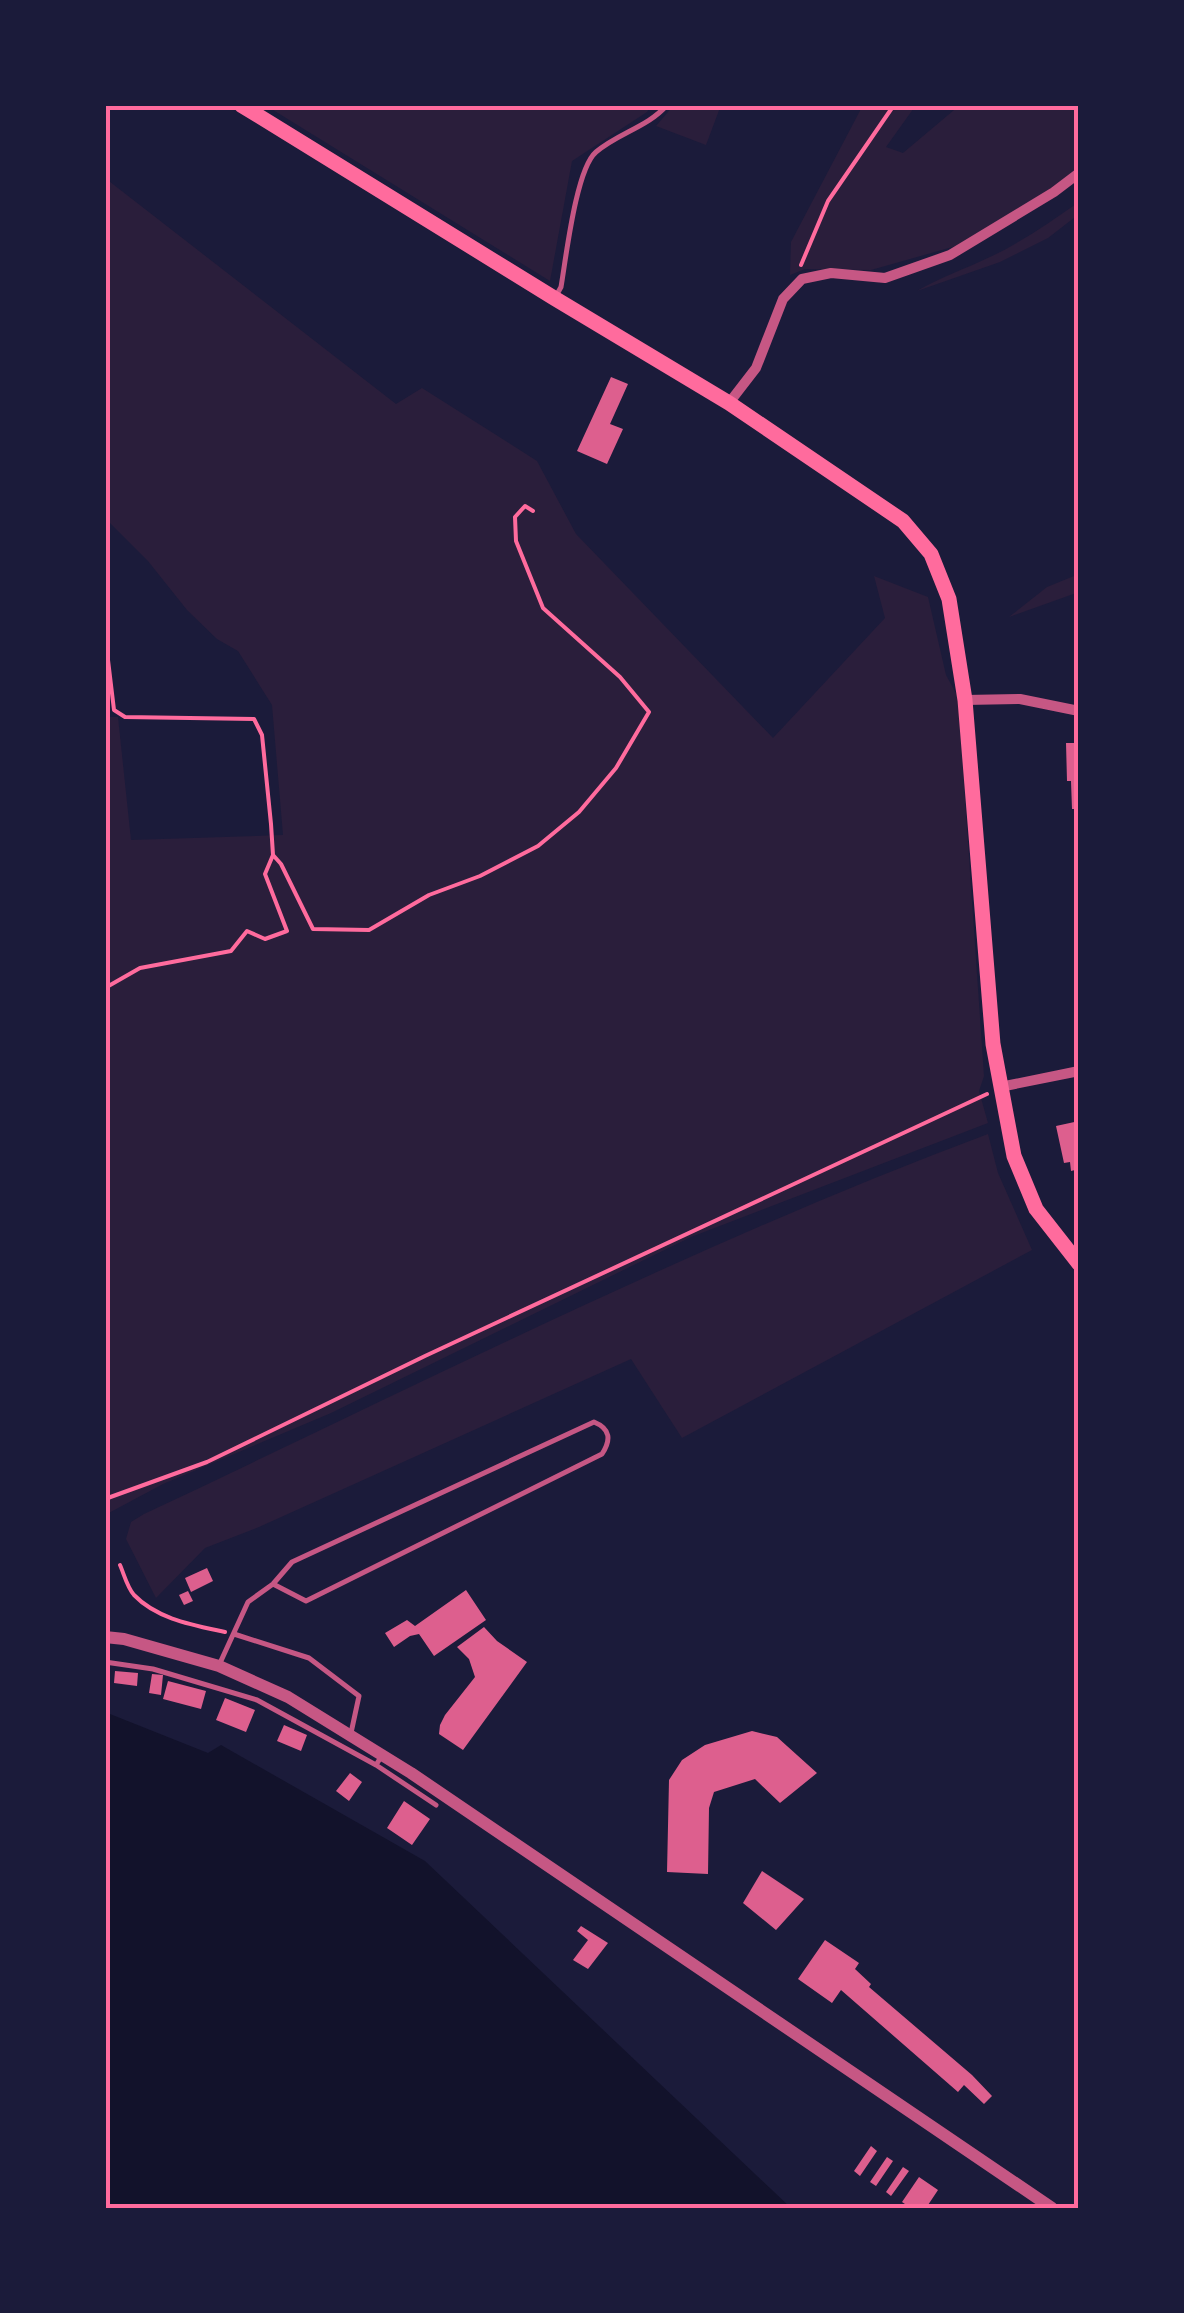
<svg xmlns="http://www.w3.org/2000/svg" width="1184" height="2313" font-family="Spectral,serif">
	<rect width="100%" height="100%" fill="#1b1b3a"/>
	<path fill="#2a1e3b" d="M265,105H651L647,112L572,161L550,281Z
		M674,105H721L706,145L656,126Z
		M863,105H916L886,147L903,153L960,105H1079V167L1053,187L956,246L871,270L805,269L790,275L791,242Z
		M105,178L396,404L422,388L537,461L576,534L773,738L885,618L874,576L928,597L946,675L958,697L984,1076L979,1091L988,1123L691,1237L331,1413L163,1484L105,1515V717H118L131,840L283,835L272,705L238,651L217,639L187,610L148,561L105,518Z
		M1079,202V214L1048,238L1000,262L917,291C941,277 965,269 990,257C1022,242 1050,222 1079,202Z
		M1079,574V592L1009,617L1047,587Z
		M988,1134L998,1173L1032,1250L682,1438L631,1359L259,1527L205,1548L156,1598L126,1539L131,1522L144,1514C423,1383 699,1242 988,1134Z"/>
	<path fill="#12122b" d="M105,1712L208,1753L221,1745L425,1861L791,2208H105Z"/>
	<path fill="#dd5f8e" d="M611,377L628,384L610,424L623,429L607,464L577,451Z
		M1066,743H1079V809H1072L1071,781H1067Z
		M1079,1121V1169L1071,1171L1070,1162L1064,1163L1056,1126Z
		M207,1568L213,1581L191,1592L185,1578Z
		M466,1590L486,1620L434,1656L419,1634L410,1636L394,1647L385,1633L407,1620L415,1626Z
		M188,1591L193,1601L184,1605L179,1595Z
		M484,1627L497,1641L527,1662L463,1750L439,1734L440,1725L445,1715L475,1677L469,1659L457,1647Z
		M115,1671L138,1673L137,1686L114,1683Z
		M152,1674L163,1675L161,1695L149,1693Z
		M168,1681L206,1691L201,1709L163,1699Z
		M225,1698L255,1710L246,1732L216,1720Z
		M284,1725L307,1735L301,1751L277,1741Z
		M752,1731L777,1737L817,1773L780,1803L755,1779L714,1792L709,1808L708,1874L667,1872L669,1780L682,1760L705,1745Z
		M350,1773L362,1782L349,1801L336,1791Z
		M404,1801L430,1819L412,1845L387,1828Z
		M762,1871L804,1899L776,1930L743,1903Z
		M581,1926L608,1943L588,1969L573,1960L588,1940L577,1931Z
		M825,1940L859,1963L855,1969L871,1984L869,1987L972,2075L992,2096L984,2104L964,2085L958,2092L841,1990L832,2003L798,1979Z
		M871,2146L877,2151L860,2176L854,2171Z
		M887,2157L893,2161L876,2186L870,2182Z
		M903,2167L909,2171L891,2196L886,2192Z
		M919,2177L938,2190L926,2208H911L902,2202Z"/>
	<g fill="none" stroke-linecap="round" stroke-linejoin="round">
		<path stroke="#ff6b9d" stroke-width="4" d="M801,265L828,201L894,105
			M105,654L108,660L114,710L125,717L254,719L262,735L271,824L273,855L265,874L287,931L265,939L247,931L231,951L140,968L105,988
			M273,855L281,864L313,929L369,930L429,895L480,876L538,846L579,812L616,768L649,712L620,677L543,608L516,541L515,517L525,506L533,511
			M105,1499L207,1462L425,1356L987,1094
			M120,1565C124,1574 127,1587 134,1595C157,1619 193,1625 225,1632"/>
		<path stroke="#c65784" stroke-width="5" d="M556,296L561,287C566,258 576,169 596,152C618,133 648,127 667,105
			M234,1634L309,1658L359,1696L351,1733
			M105,1662L153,1669L257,1700L376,1765L381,1757
			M220,1663L248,1602L273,1584L292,1562L594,1422C611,1429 611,1440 602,1454L306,1601L273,1584
			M376,1765L436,1805"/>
		<path stroke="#c65784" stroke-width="10" d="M729,403L756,368L783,299L802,279L831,273L885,278L950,255L1054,192L1079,173
			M965,700L1020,699L1079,711
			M1000,1087L1079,1071"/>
		<path stroke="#c65784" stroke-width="12" d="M105,1637L124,1639L219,1666L288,1697L411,1773L1052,2208"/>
		<path stroke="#ff6b9d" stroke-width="15" d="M241,105L554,298L729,403L903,521L931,554L949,599L965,700L993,1044L1014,1156L1036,1209L1079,1264"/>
	</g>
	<rect width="1184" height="2313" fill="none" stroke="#1b1b3a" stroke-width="215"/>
	<rect x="108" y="108" width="968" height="2098" fill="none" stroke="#ff6b9d" stroke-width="4"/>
</svg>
